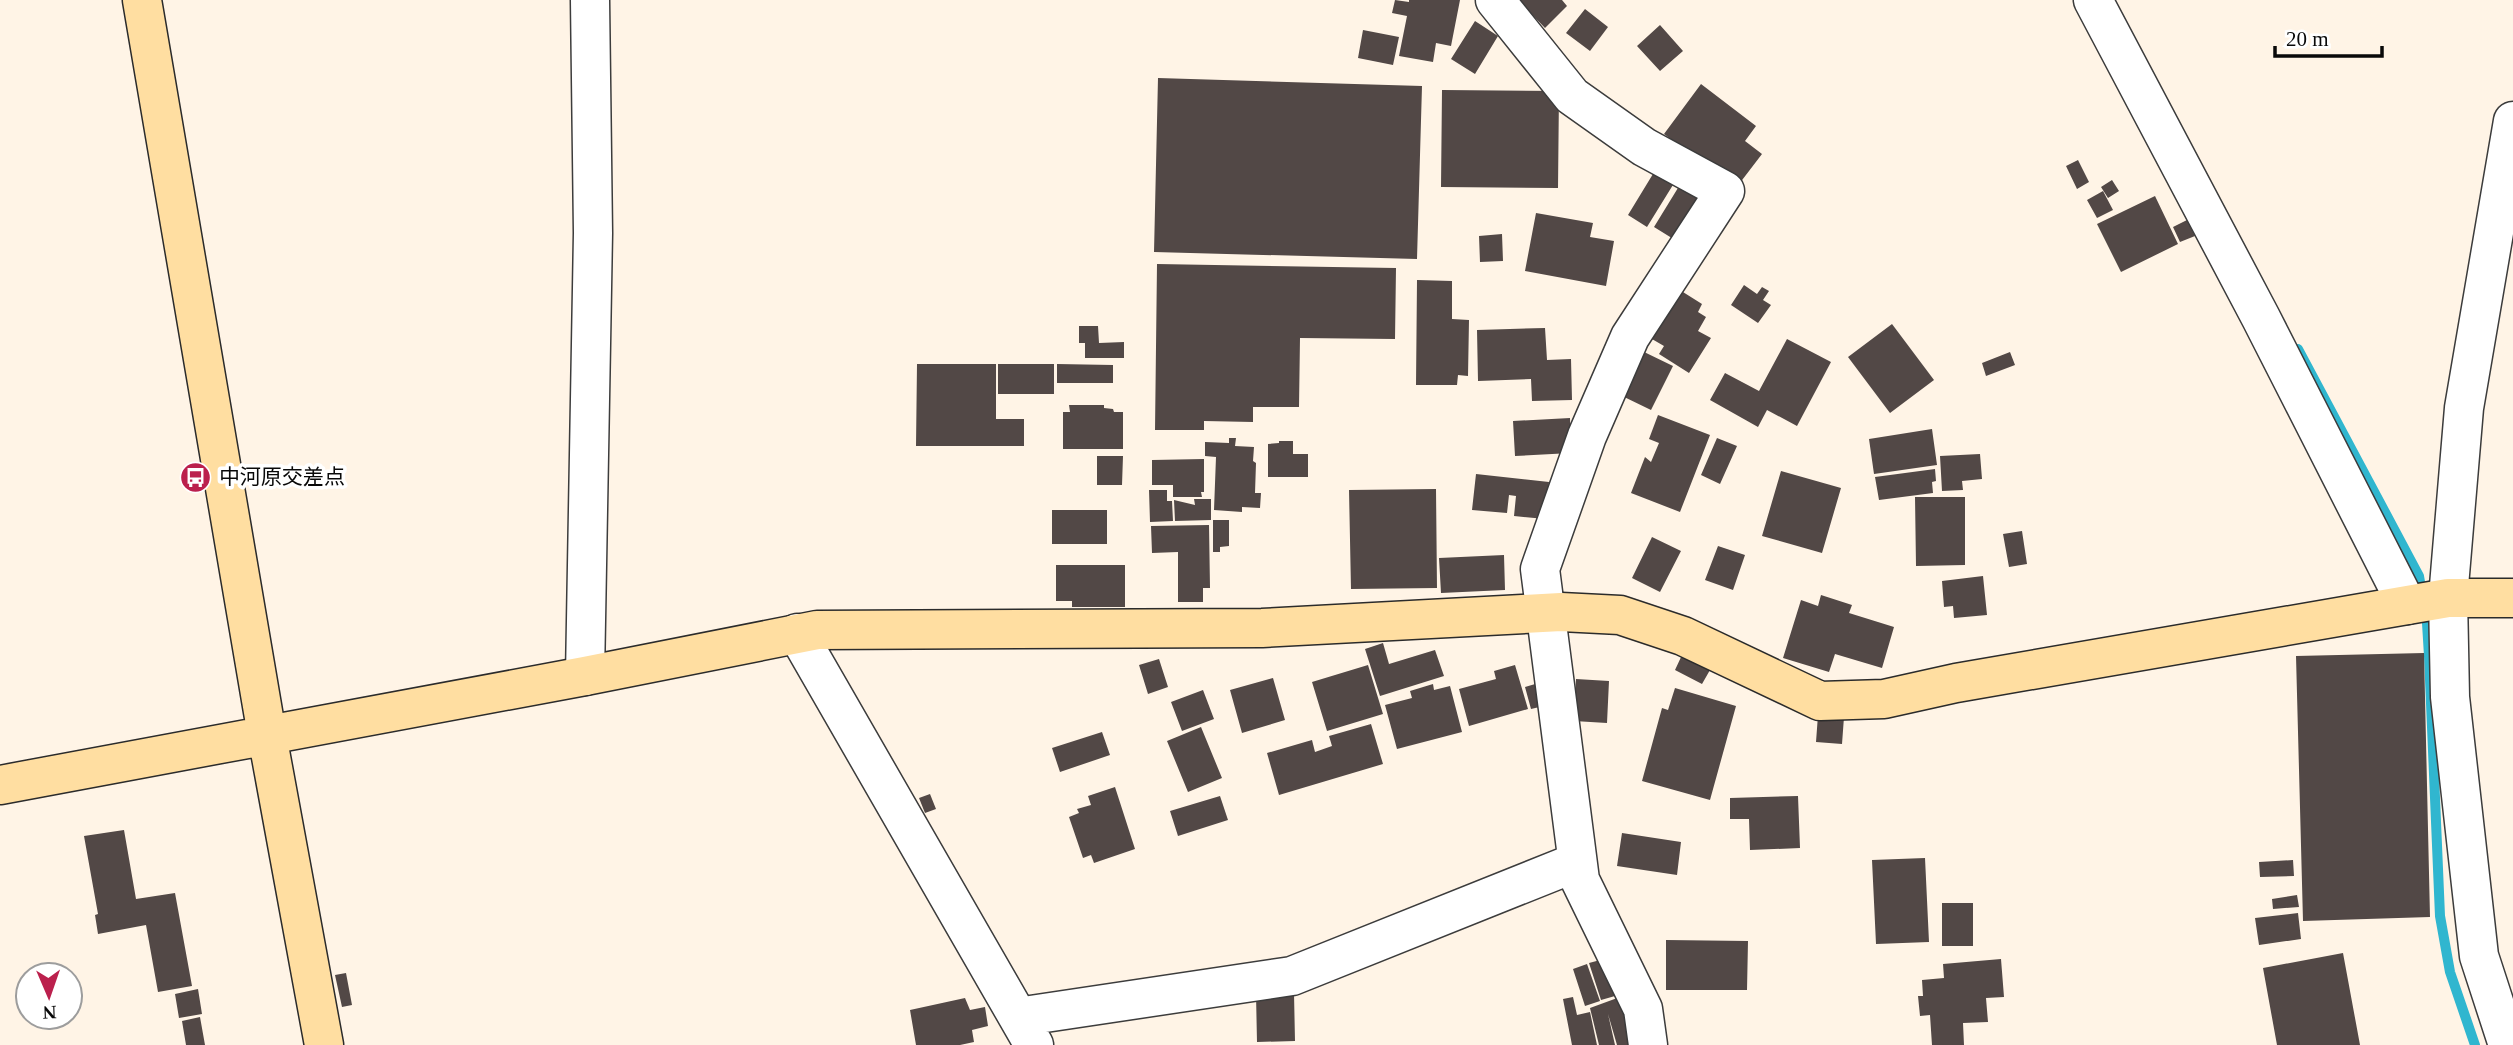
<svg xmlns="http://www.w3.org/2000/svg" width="2513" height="1045" font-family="'Times New Roman','Noto Sans JP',serif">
	<rect width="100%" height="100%" fill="#fff4e6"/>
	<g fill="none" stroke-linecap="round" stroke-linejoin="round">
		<path stroke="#30b6cf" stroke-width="10" d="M2298,349L2419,576L2427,623L2429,656L2440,916L2450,972L2475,1045"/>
	</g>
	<path fill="#524846" d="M1395,0L1409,2V0H1460L1451,46L1436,43L1433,62L1399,56L1407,16L1392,13Z
		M1518,0H1562L1567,6L1545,28Z
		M1585,9L1608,27L1590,51L1566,33Z
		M1475,21L1498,36L1475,74L1451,59Z
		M1660,25L1683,51L1660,71L1637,46Z
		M1363,30L1399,37L1393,65L1358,58Z
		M1158,78L1422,86L1417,259L1154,252Z
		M1701,84L1756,126L1745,141L1762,154L1736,188L1664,134Z
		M1442,90L1559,91L1558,188L1441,187Z
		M2078,160L2089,182L2077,189L2066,166Z
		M1656,169L1676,180L1647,227L1628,215Z
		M2112,180L2119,191L2108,198L2101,187Z
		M1681,183L1702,196L1675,240L1654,227Z
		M2103,191L2113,210L2097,218L2087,200Z
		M2155,196L2178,244L2121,272L2097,224Z
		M1536,213L1593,223L1590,237L1614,241L1606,286L1525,271Z
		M2187,220L2195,236L2180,242L2173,227Z
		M1502,234L1503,261L1480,262L1479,236Z
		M1157,264L1396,268L1395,339L1300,338L1299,407H1253V422L1204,421V430H1155Z
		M1417,280L1452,281V319L1469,320L1468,376L1458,375L1457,385H1416Z
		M1744,285L1757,294L1762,287L1769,291L1763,300L1771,305L1758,323L1731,305Z
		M1675,287L1702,304L1698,312L1706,317L1698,331L1711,338L1689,373L1659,354L1664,346L1645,335Z
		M1892,324L1934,380L1890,413L1848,357Z
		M1079,326H1098L1099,343L1124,342V358H1085V343H1079Z
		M1545,328L1547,360L1571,359L1572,400L1532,401L1531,379L1478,381L1477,330Z
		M1787,339L1831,362L1797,426L1767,410L1758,427L1710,400L1725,373L1759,391Z
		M1640,350L1673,366L1651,410L1618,394Z
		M2010,352L2015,365L1986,376L1982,363Z
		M917,364H996V419H1024V446H916Z
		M998,364H1054V394H998Z
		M1057,364L1113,365V383H1057Z
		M1069,405H1104V408L1113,409L1114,412H1123V449H1063V412H1070Z
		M1658,415L1710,435L1680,512L1631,493L1645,457L1651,462L1659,443L1649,439Z
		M1570,418L1571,453L1515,456L1513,421Z
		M1932,429L1937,465L1874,474L1869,439Z
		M1229,438H1236L1235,446L1254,447L1253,461L1256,463L1255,493H1261L1260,508L1242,507V512L1214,510L1216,457L1205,456V442L1229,443Z
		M1717,438L1737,446L1720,484L1701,475Z
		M1279,441H1293V454H1308V477H1268V444L1279,443Z
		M1980,454L1982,479L1962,481L1963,490L1942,491L1940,456Z
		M1097,456H1123L1122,485H1097Z
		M1204,459V492H1201L1202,497H1173V485H1152V460Z
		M1935,469L1936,481L1932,482L1933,493L1879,500L1875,477Z
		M1781,471L1841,488L1822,553L1762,536Z
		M1476,474L1549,482L1545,519L1514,516L1516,496L1509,495L1507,513L1472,510Z
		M1436,489L1437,588L1351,589L1349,490Z
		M1149,490H1167V501H1172L1173,521L1150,522Z
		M1915,497H1965V565L1916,566Z
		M1194,499H1211V520L1175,521L1174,500L1195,505Z
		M1052,510H1107V544H1052Z
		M1213,520H1229V546L1220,547V552H1213Z
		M1209,525L1210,588H1203V602H1178V552L1152,553L1151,526Z
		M2022,531L2027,564L2009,567L2003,534Z
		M1652,537L1681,551L1660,592L1632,578Z
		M1718,546L1745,555L1733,590L1705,580Z
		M1504,555L1505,590L1441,593L1439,558Z
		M1056,565H1125V607H1072V601H1056Z
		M1983,576L1987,615L1954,618L1953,606L1944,607L1942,581Z
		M1821,595L1852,605L1849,613L1894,627L1882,668L1835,654L1829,672L1783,658L1801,600L1818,606Z
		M1383,643L1389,664L1435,650L1444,676L1380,696L1365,649Z
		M2424,653L2430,917L2303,921L2296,656Z
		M1682,655L1710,670L1702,684L1675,670Z
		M1159,659L1168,687L1148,694L1139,665Z
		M1368,665L1383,714L1327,731L1312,682Z
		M1515,665L1528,709L1469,726L1459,689L1496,679L1494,671Z
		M1273,678L1285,720L1242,733L1230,690Z
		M1576,679L1609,681L1607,723L1574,721Z
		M1542,682L1548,705L1531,709L1525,687Z
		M1433,684L1434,690L1450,686L1462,732L1397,749L1385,705L1412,698L1410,691Z
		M1675,688L1736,706L1710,800L1642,781L1662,708L1668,710Z
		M1203,690L1214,719L1182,731L1171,702Z
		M1818,715L1844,717L1842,744L1816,742Z
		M1371,724L1383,764L1279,795L1267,753L1312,740L1315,752L1332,746L1329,736Z
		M1201,727L1222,778L1188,792L1167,741Z
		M1102,732L1110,755L1060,772L1052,748Z
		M1115,787L1135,849L1094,863L1091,855L1083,858L1069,817L1079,813L1077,809L1091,805L1088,796Z
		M930,794L936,809L925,813L919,798Z
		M1220,796L1228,820L1178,836L1170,811Z
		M1798,796L1800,848L1750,850L1749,819H1730V798Z
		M124,830L136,899L175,893L192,986L158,992L146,925L98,934L95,915L98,914L84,836Z
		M1622,833L1681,842L1677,875L1617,866Z
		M1925,858L1929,942L1876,944L1872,860Z
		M2293,860L2294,876L2260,877L2259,862Z
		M2297,895L2299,907L2273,909L2272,899Z
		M1942,903H1973V946H1942Z
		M2298,913L2301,939L2259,945L2255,918Z
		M1666,940L1748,941L1747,990H1666Z
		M2343,953L2360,1045H2277L2263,968Z
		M1604,959L1615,996L1601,1000L1589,963Z
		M2001,959L2004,997L1986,998L1988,1022L1963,1023L1964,1045H1932L1930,1015L1920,1016L1918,996H1923L1922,980L1944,978L1943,964Z
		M1587,964L1600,1001L1585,1006L1573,969Z
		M346,973L352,1005L342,1007L335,975Z
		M198,989L202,1014L179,1018L175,994Z
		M1294,993L1295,1041L1257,1042L1256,994Z
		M1573,997L1577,1015L1590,1012L1597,1045H1572L1563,999Z
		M1620,997L1633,1045H1617L1608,1014L1615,1045H1599L1590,1008Z
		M965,998L970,1010L985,1007L988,1026L972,1030L974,1042L960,1045H916L910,1010Z
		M200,1017L205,1045H186L182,1021Z"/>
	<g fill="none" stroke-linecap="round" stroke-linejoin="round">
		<defs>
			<path id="street" d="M1495,0L1572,96L1644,147L1725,191L1630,337L1587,436L1540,569L1580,880L1643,1009L1648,1045
				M2093,0L2261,318L2407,605
				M797,633L1034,1045
				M585,676L593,233L590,0
				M1018,1017L1292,976L1577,862
				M2508,1045L2479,956L2450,697L2448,598L2464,408L2513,121"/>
			<path id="secondary" d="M142,0L267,735L324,1045
				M0,785L585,676L817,630L1262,628L1561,612L1620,615L1683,636L1820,701L1884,699L1956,683L2448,598H2513"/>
		</defs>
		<use href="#street" stroke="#3c3c3c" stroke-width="41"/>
		<use href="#secondary" stroke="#2b2b2b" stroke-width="41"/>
		<use href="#street" stroke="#fff" stroke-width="38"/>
		<use href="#secondary" stroke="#ffdea1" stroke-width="38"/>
	</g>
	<defs>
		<symbol id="bus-disc" viewBox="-11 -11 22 22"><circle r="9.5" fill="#bb204d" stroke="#fff"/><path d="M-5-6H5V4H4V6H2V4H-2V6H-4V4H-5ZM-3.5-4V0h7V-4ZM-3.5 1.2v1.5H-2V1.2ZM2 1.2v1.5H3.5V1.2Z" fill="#fff"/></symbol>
	</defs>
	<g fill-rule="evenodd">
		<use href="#bus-disc" x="178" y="460" width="35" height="35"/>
	</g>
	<g text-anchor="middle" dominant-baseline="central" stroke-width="7" stroke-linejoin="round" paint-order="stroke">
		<g font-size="21" fill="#090909" stroke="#fff" text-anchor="start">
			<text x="219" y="477">中河原交差点</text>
		</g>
	</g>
	<g transform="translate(49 996) rotate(178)"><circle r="33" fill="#ffffff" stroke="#9d9d9d" stroke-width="2"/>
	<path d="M0-5L12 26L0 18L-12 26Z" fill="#bb204d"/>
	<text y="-10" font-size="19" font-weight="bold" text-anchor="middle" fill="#090909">N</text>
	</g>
	<path d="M2275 46v10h107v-10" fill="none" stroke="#090909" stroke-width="3.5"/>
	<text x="2286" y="46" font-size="21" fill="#090909" stroke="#ffffff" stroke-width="5" paint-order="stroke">20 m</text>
</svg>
